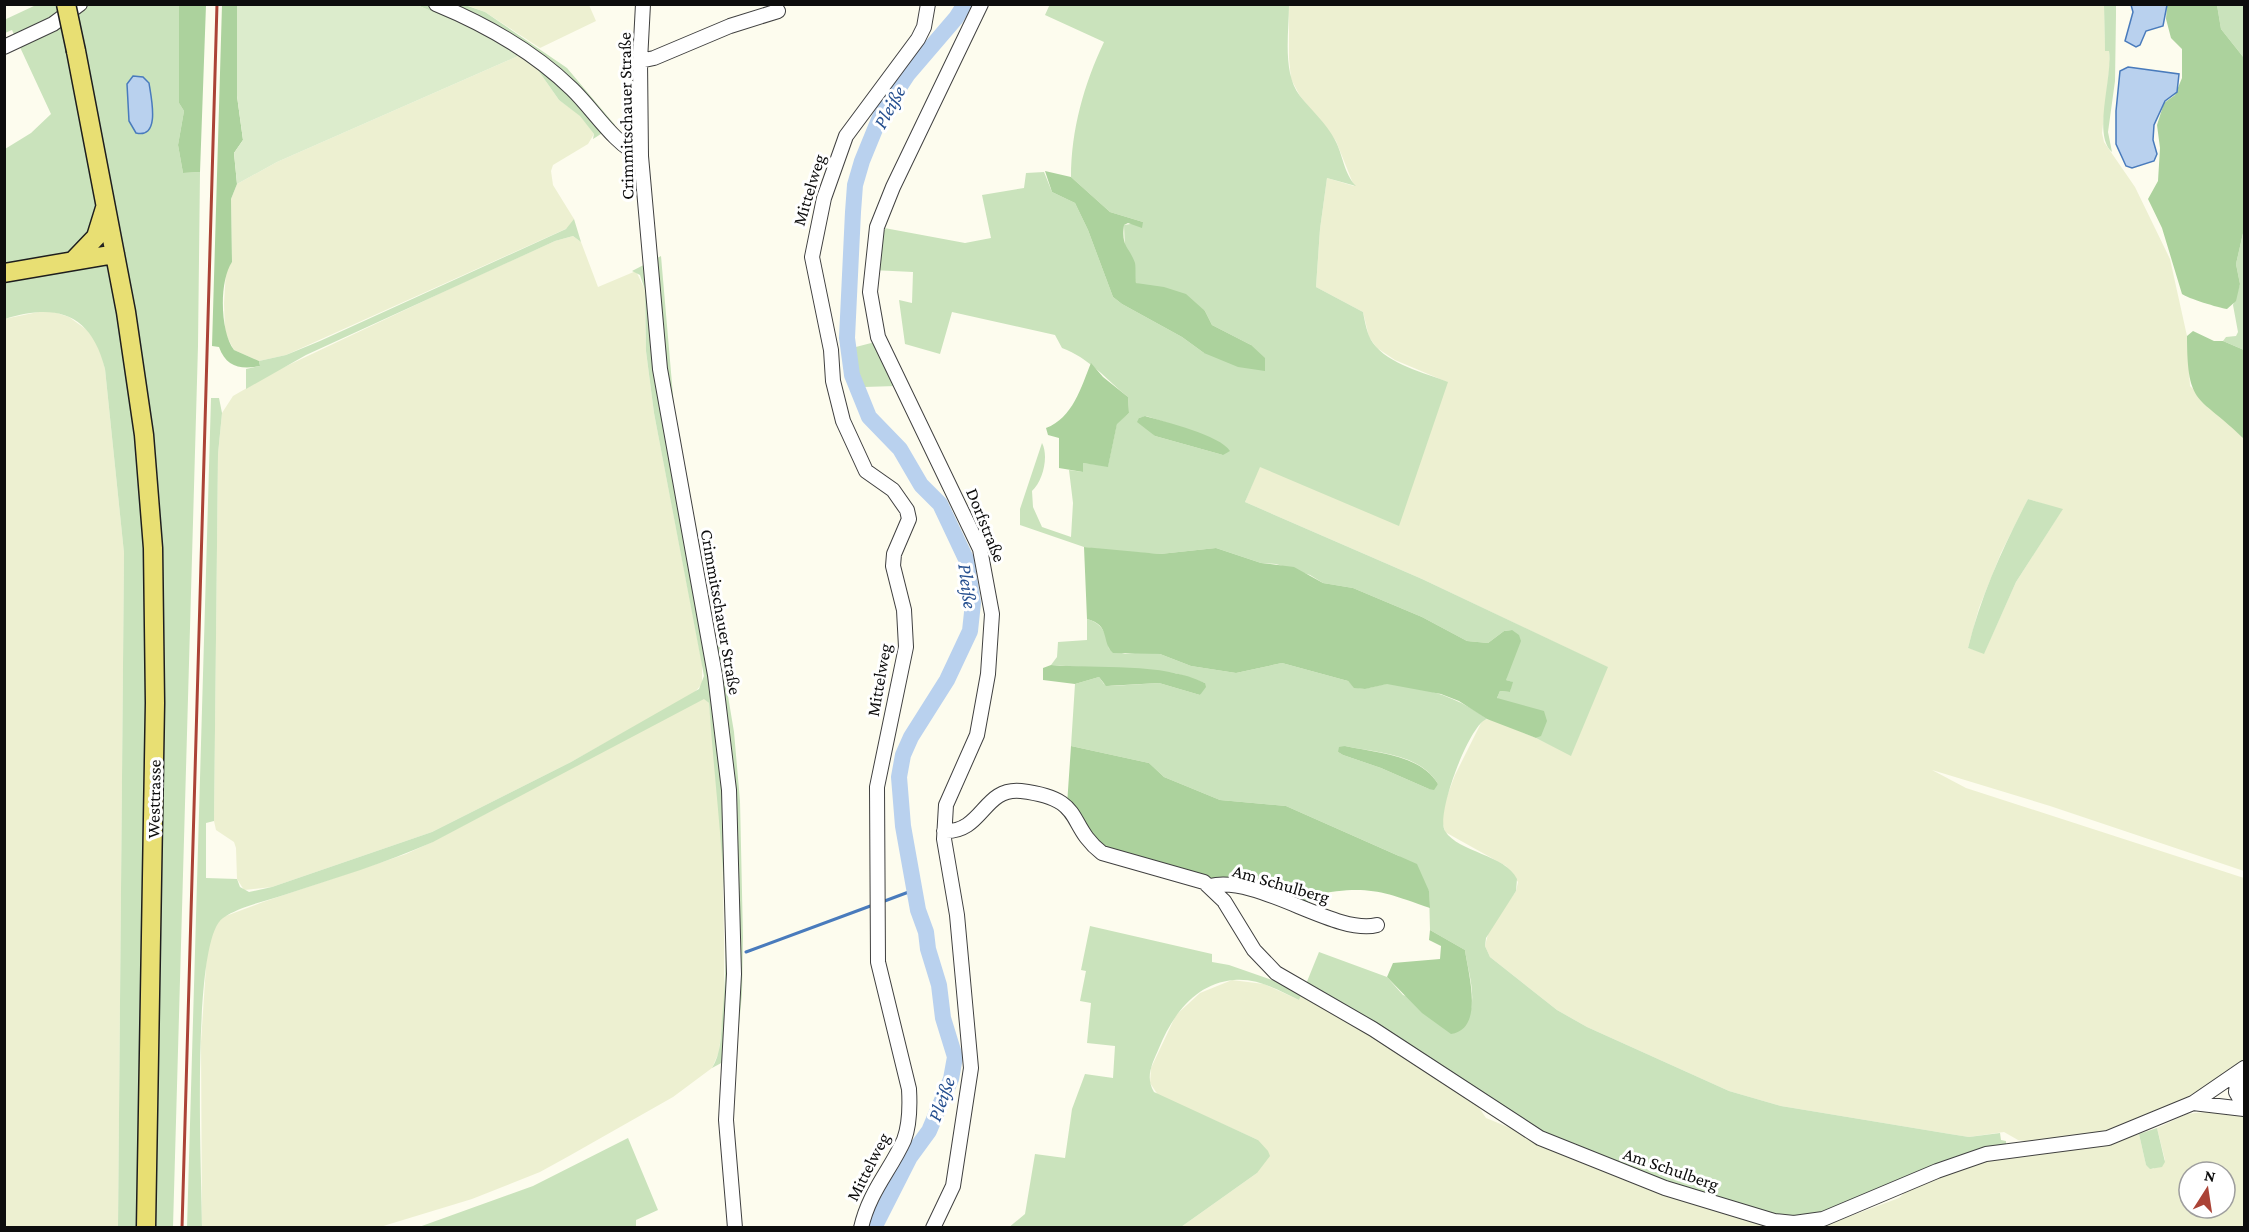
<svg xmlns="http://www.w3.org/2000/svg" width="2249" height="1232" font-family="'Crimson Pro',serif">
	<rect width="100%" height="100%" fill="#fdfcee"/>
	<path fill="#edf0d1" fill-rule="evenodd" d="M466,5H589L596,21L540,48L485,12Z
		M1289,5H2104L2105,50H2109L2110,64L2102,133L2104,142L2135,187L2170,259L2187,336L2190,386L2244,439V871L2050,806L1932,770L1966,788L2244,878V1060L2187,1100L2104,1131L2032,1142L2018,1140L2004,1132L1969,1137L1950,1134L1781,1106L1729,1091L1587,1027L1557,1010L1490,957L1485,946L1489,930L1516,891L1518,882L1506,866L1445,832L1442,820L1443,807L1455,775L1483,719L1493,720L1536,738L1571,755L1607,667L1422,579L1245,502L1259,467L1424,451L1447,382L1395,360L1377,348L1369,337L1363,312L1316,287L1320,229L1327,178L1354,186L1336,141L1300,96L1291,79L1289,58ZM2028,499L2062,510L2016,582L1984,653L1968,648L1979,608L2001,553Z
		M518,56L538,70L559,100L580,115L594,134L588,144L553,165L551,171L553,185L574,219L570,227L286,355L259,361L234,350L225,333L224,303L226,271L232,262L231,199L237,184L277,162Z
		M573,236L581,242L598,287L636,271L645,290L646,351L654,413L702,664V684L693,694L571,762L432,832L272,887L244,890L237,879L236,848L234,842L216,830L214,821L218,454L222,413L233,396L278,370L462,283L555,241Z
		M48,310L69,317L87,330L99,344L105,369L124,553L118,1227H5L4,319Z
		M704,698L709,703L722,839L724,939V1007L719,1052L712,1068L673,1097L569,1156L540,1172L472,1199L380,1227L202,1228L201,1042L207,951L215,925L223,917L263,902L406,854L432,842Z
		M1232,980L1264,984L1299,1000L1301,996L1310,1000L1345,1017L1476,1103L1486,1118L1525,1134L1791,1227H1181L1257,1173L1258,1140L1158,1095L1150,1083L1151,1068L1176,1015L1200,993Z
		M2214,1111L2244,1117V1227L1802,1228L1829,1224L1899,1198L1909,1188L1962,1166L2001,1156L2110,1142L2139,1134L2146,1165L2153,1169L2165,1160L2157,1128L2187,1114ZM2189,1172H2225V1208H2189Z"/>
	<path fill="#cae3bc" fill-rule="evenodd" d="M1050,4L1289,5C1289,33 1282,72 1300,96C1312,111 1326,123 1335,140C1343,155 1344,174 1356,186L1327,178L1320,229L1316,287L1363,312C1365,322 1367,335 1373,343C1388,364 1425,373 1448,382L1399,526L1260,467L1245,502L1422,579L1608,667L1571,756L1536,738L1541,735L1497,698L1500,691L1510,692L1512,682L1506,680L1512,630L1504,631L1488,643L1467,641L1422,617L1353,588L1323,583L1310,575L1276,564L1261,563L1216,548L1160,554L1113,551L1084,547L1020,525V509L1042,443C1049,456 1043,481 1032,491L1033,507L1042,527L1071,537L1073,503L1069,470L1083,472V463L1108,466L1117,423L1129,413L1128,397C1106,379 1089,358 1062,348L1055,335L952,312L940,354L905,344L899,300L912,303L913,272L872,270L879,227L965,243L991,238L982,195L1024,188L1026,173L1044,172L1052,192L1075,203L1088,230L1113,297L1122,304L1182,337L1204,353L1251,345L1212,325L1205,311L1136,283L1125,249L1124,225L1143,222L1110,212L1071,177C1071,130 1084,84 1104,42L1045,15ZM1146,416L1177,426L1223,455L1155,436L1139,418Z
		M36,5H179V103L184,111L178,145L183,173L200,172L198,346L173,1227H118L124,553L105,369C91,313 56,303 5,319V149L31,133L51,114L12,30L5,33L4,20ZM133,76L143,77L149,83L151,126Z
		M417,5H465L485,12L567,68L615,125L593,139L594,134L580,116L559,100L538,70L499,42Z
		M2104,5H2116V15L2115,81L2108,132L2112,152C2092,135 2113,77 2109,51H2105Z
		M2217,5H2244V58L2221,29Z
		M574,219L581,242L573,236L555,241L306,355L246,389V369L260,366L259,361L286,355L320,341L566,229Z
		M2244,229V350L2223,341L2226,337L2236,336L2238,332L2233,305L2240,284L2236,264Z
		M661,256L674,407L716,642L729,660L726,684L734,732L740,801L743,938L742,994L736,1055L712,1068C721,1054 721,1036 722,1019C733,914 716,808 709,703L704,699L433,842C385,863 336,878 287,894C267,901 240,906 223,918C190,940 202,1180 202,1227L187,1228L211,398H219L222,413L218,454L214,821L206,823V878L237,879L240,887L249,892L272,887L432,832L571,762L699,689L704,676L654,413L646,351L645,290L640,275L632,271Z
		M875,342L896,386L864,387L857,375L852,348Z
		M2028,499L2063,509L2016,582L1984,654L1968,648C1981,595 2003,547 2028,499Z
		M1087,619C1102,623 1107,634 1109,649L1125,654L1145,652L1160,654L1191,666L1236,673L1282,663L1348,681C1360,695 1371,686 1386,684C1395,683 1406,686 1414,687C1441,693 1465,702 1487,719C1470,723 1435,815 1445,831C1459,853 1505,854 1517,879L1516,891L1486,938L1485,946L1490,957L1557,1010L1587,1027L1729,1091L1781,1106L1950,1134L1969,1137L2000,1133L2001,1140L2006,1141V1146L1966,1154L1835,1210L1803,1216L1778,1215L1659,1179L1545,1133L1306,984L1319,952L1387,977L1403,995L1469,1016C1477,995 1468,972 1465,950L1430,930L1429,891L1399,856L1286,806L1220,800L1164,777L1149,763L1071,746L1075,684L1099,677L1104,684L1111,686L1159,683L1200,695L1205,683L1175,673L1051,665L1057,657L1058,642L1087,640ZM1345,746C1376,753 1420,753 1438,784L1429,789L1381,768L1343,755L1338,752Z
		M1090,926L1212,954V962L1229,965L1303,991L1299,1000C1278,990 1258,978 1234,980C1195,983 1172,1016 1159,1048C1152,1064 1145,1077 1154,1092L1258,1140L1268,1151L1270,1156L1257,1173L1181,1227L1008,1228L1025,1214L1035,1154L1065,1158L1072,1109L1085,1074L1113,1078L1115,1046L1087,1043L1091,1003L1080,1001L1086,971L1081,970Z
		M2157,1128L2165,1162L2162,1167L2150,1169L2146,1165L2139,1134Z
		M628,1138L658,1210L636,1220V1227H419L533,1186Z"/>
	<path fill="#acd29d" d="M179,5H206L200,172L183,173L178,145L184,111L179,103Z
		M222,5H237V96L243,140L234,153L237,184L231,199L232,262C219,281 220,332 234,350L259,361L260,366C241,370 226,367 219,347L212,346Z
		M2167,5H2217L2221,29L2244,58V229L2236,264L2240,284L2236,301L2227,309C2219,308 2187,298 2182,294L2162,228L2148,199L2158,181L2160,148L2157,125L2164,103L2175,95L2182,78V49L2171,38L2166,19Z
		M1045,171L1071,177L1110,212L1143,222L1142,228L1128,223L1124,225C1121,248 1129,246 1135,263C1136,268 1135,277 1136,283L1164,287L1186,294L1205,311L1212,325L1251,345L1265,358V371L1238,367L1204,353L1182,337L1122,304L1113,297L1088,230L1075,203L1052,192Z
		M2193,331L2214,341H2223L2244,350V439C2199,394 2187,409 2187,336Z
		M1091,363L1103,377L1128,397L1129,413L1117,424L1108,467L1083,463V472L1059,468V438L1048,435L1046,428C1073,418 1081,387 1091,363Z
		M1145,416C1165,422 1220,435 1230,451L1223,455L1155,436L1137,422L1139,418Z
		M1084,547L1160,554L1216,548L1261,563L1294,567L1323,583L1353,588L1422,617L1467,641L1488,643L1504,631L1512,630L1519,635L1521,641L1506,680L1513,682L1510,692L1500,691L1497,698L1544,711L1547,721L1541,736L1536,738L1487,719L1459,701L1441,694L1387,684L1365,689L1354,688L1348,681L1282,663L1236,673L1191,666L1160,654L1113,653C1101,642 1111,625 1087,619Z
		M1051,665C1098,669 1162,662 1205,683L1206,687L1200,695L1159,683L1106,686L1099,677L1075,684L1043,680V668Z
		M1071,746L1149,763L1164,777L1220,800L1286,806L1417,864L1429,891L1430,908C1380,890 1366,885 1312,895L1308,907L1106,855L1067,805Z
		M1345,746C1376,753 1420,754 1438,784L1434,790L1429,789L1381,768L1343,755L1338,752L1339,747Z
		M1430,930L1465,950C1468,973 1485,1029 1451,1034L1422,1013L1387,977L1393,963L1440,959L1441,946L1429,940Z"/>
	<path fill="#dceccc" d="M237,5H417L470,27L499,42L518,56L277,162L237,184L234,153L243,140L237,96Z"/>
	<path fill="#b9d1ee" stroke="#497bbc" stroke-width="1.5" d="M2131,5H2167L2163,26L2146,31L2140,45L2136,47L2125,41L2133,12Z
		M2128,67L2179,74L2177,92L2165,101L2154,125L2153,140L2157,154L2154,161L2132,168L2126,166L2116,144V111L2120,71Z
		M133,76L143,77L149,83C151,97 161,139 136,133L129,121L127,84Z"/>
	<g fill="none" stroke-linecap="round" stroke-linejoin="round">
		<path stroke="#497bbc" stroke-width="3" d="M882,902L914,890
			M746,952L873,905"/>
		<path stroke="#b9d1ee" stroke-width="16" d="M874,1228L910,1157L929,1131L951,1079L955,1057L943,1018L939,985L928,949L926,932L918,910L903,826L899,777L903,755L911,737L947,680L970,631L973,603L966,559L940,504L921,485L900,449L869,417L852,375L847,338L853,212L855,185L862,161L880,117L908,74L956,18L965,4"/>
		<defs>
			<path id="minor" d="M436,4C487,25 533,51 572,89C594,110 613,143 641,156
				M643,4L640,61L641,156L660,369L715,675L729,790L734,974L726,1120L735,1228
				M4,47L53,24L80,4
				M640,61L654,58L730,26L778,11
				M944,831C983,833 983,787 1021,791C1087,799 1065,824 1102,853L1204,882L1224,901L1254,950L1276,973L1373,1029L1540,1138L1665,1188L1774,1221L1794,1223L1823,1219L1937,1171L1986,1154L2108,1138L2193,1103L2244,1068
				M1210,886C1257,874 1336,936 1377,925
				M2238,1073L2236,1092L2244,1106
				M2193,1103L2244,1109
				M861,1228C869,1192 890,1171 904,1140C910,1124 910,1106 909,1089L878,962L877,787L906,647L904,610L893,566L894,554L909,519L907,510L893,490L866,471L843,421L833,381L831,350L812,257L824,198L846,136L918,39L924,27L928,4
				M933,1228L953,1186L971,1068L957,915L944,839L946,805L977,735L988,674L992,614L980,549L878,337L870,292L877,227L893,187L981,4"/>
			<path id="major" d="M76,51L126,312L144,435L153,548L155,703L146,1228
				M74,260L96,237L105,208
				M4,273L115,254"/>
		</defs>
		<use href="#minor" stroke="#404040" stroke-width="16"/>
		<use href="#major" stroke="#1e1e1e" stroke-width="21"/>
		<use href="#minor" stroke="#fff" stroke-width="14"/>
		<use href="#major" stroke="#e8df73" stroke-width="18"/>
		<path stroke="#ab4336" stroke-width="3" d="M182,1228L217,4"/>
		<defs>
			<path id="major-bridge" d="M66,4L76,51"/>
		</defs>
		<use href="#major-bridge" stroke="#1e1e1e" stroke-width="21" stroke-linecap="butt"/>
		<use href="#major-bridge" stroke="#e8df73" stroke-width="18"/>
	</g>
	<g text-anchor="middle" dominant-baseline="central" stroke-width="6" stroke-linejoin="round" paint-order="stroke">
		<g font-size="18" fill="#0d0d0d" stroke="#fff">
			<text transform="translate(626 116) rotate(-91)">Crimmitschauer Straße</text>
			<text transform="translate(809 190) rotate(-73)">Mittelweg</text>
			<text transform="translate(986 525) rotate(68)">Dorfstraße</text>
			<text transform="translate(721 612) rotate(80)">Crimmitschauer Straße</text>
			<text transform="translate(879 680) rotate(-80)">Mittelweg</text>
			<text transform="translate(154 799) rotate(-89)">Westtrasse</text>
			<text transform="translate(1281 884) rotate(16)">Am Schulberg</text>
			<text transform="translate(868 1167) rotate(-63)">Mittelweg</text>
			<text transform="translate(1671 1169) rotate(19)">Am Schulberg</text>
		</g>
		<g font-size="20" font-style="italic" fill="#254f8f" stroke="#fff">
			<text transform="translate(889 107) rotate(-61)">Pleiße</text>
			<text transform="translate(968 586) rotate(83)">Pleiße</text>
			<text transform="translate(941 1099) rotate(-70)">Pleiße</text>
		</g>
	</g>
	<rect width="2249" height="1232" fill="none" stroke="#0d0d0d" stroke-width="12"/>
	<g transform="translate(2207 1190) rotate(12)"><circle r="28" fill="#ffffff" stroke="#9e9e9e" stroke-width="1.5"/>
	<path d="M0-4.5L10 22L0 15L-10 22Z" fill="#ab4336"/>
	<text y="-9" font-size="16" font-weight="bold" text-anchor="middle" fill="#0d0d0d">N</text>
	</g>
</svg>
